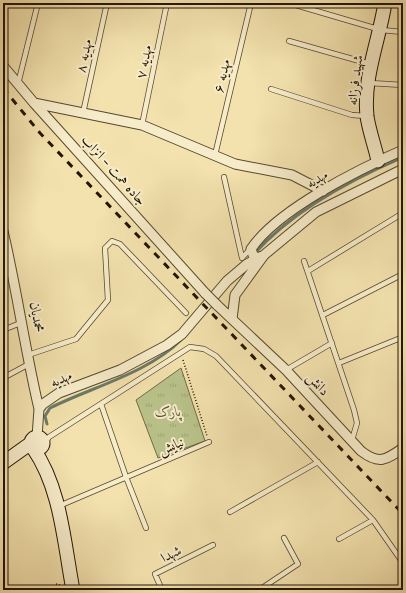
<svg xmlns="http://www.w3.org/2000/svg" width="406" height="593" font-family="Cardo,Amiri,serif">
	<defs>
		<pattern id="grass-tufts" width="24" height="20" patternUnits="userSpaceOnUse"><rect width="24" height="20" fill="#bac38b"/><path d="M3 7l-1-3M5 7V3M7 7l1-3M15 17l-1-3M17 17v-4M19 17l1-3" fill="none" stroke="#a0a776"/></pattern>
	</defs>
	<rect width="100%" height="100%" fill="#f3e2ae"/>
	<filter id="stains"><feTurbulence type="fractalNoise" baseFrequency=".005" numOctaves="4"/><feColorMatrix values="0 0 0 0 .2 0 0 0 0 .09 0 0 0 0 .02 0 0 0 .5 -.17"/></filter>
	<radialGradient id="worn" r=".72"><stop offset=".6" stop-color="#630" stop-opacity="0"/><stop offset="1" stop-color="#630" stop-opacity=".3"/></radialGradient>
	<path fill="url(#grass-tufts)" stroke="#6e6c48" d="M181,368L205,441L158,458L136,400Z"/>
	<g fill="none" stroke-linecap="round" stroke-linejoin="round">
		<path stroke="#6b7a6a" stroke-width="3" d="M254,254C291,212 352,179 403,157
			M47,424L45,416L50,408C92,387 148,373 181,340"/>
		<defs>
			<path id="lane" d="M289,3L381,30L403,32
				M289,41L370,64
				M370,83L403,85
				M18,84L38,3
				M271,89L352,115L366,116
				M83,113L107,3
				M142,125L167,3
				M215,155L251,3
				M224,177L242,258L251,248
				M304,261L354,410L357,423L352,440
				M308,271L403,213
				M3,276L13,272
				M323,315L403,274
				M3,330L23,322
				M28,355L76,339L108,300L105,248L112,241L120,244L186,313
				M339,363L403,337
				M286,370L332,343
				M3,378L29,364
				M101,404L126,477L146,528
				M43,446L49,437L190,347L204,349L216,356L373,520L403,563
				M59,506L209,442
				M230,512L318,462
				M339,539L373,520
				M162,590L155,574L213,545
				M259,590L298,564L284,538"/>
			<path id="street" d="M3,66L34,103L205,293
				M34,103L142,125L235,164L292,175L323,191
				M3,231C17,290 25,350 39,409
				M262,256L258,258L253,255L251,249C277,210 359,169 403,150
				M217,305L286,370L361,451C379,465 386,460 403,448
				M232,319L235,295L264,255L316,212L403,169
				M37,437L39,409L43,404L59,393L120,370L167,345L182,334L227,281L247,264L258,258"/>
			<path id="secondary" d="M378,161C375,146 369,131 367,116C363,77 379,41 385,3
				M31 443a6 6 0 1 1 12 0a6 6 0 1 1-12 0Z
				M33,448C61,488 64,543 73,590
				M3,463L31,443"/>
		</defs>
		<use href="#lane" stroke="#56482e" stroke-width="6"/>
		<use href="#street" stroke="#56482e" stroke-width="11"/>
		<use href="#secondary" stroke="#221504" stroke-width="15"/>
		<path stroke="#221504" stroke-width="1.5" stroke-dasharray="1 2" stroke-linecap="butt" d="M183,360L207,436
			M56,590V584L60,585"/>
		<use href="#lane" stroke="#f7ecca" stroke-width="4.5"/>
		<use href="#street" stroke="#f7ecca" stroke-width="9"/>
		<use href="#secondary" stroke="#f7ecca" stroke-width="13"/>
		<path stroke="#221504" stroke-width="3" stroke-dasharray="7 7" stroke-linecap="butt" d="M3,88L40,133L403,514"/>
		<defs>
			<path id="street-bridge" d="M205,293L217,305"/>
		</defs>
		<use href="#street-bridge" stroke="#56482e" stroke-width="11" stroke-linecap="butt"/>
		<use href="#street-bridge" stroke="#f7ecca" stroke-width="9"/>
	</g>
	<g text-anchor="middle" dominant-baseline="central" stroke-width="4" stroke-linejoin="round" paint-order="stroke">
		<g font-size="14" fill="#221504" stroke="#f7ecca">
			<text transform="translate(84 56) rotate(-78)">مهدیه ۸</text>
			<text transform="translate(144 62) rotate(-78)">مهدیه ۷</text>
			<text transform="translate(222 76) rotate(-77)">مهدیه ۶</text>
			<text transform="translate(355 80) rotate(-83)">شهید فرزانه</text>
			<text transform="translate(114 170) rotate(48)">جاده همت - انزاب</text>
			<text transform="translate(317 179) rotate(-31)">مهدیه</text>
			<text transform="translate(37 317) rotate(80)">محمدیان</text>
			<text transform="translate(61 379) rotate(-24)">مهدیه</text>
			<text transform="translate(318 384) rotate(47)">دانش</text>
			<text transform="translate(171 446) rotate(-23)">نیایش</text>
			<text transform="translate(171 554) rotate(-27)">شهدا</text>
		</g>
		<g font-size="14" font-style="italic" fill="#575233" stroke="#f7ecca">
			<text x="168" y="411">پارک</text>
		</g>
	</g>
	<rect width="406" height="593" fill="none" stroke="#f3e2ae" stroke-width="16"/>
	<rect x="4" y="4" width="398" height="585" fill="none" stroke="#221504" stroke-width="2"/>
	<rect x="8" y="8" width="390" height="577" fill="none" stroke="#221504"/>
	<rect width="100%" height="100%" filter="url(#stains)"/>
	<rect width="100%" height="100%" fill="url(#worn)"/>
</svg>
